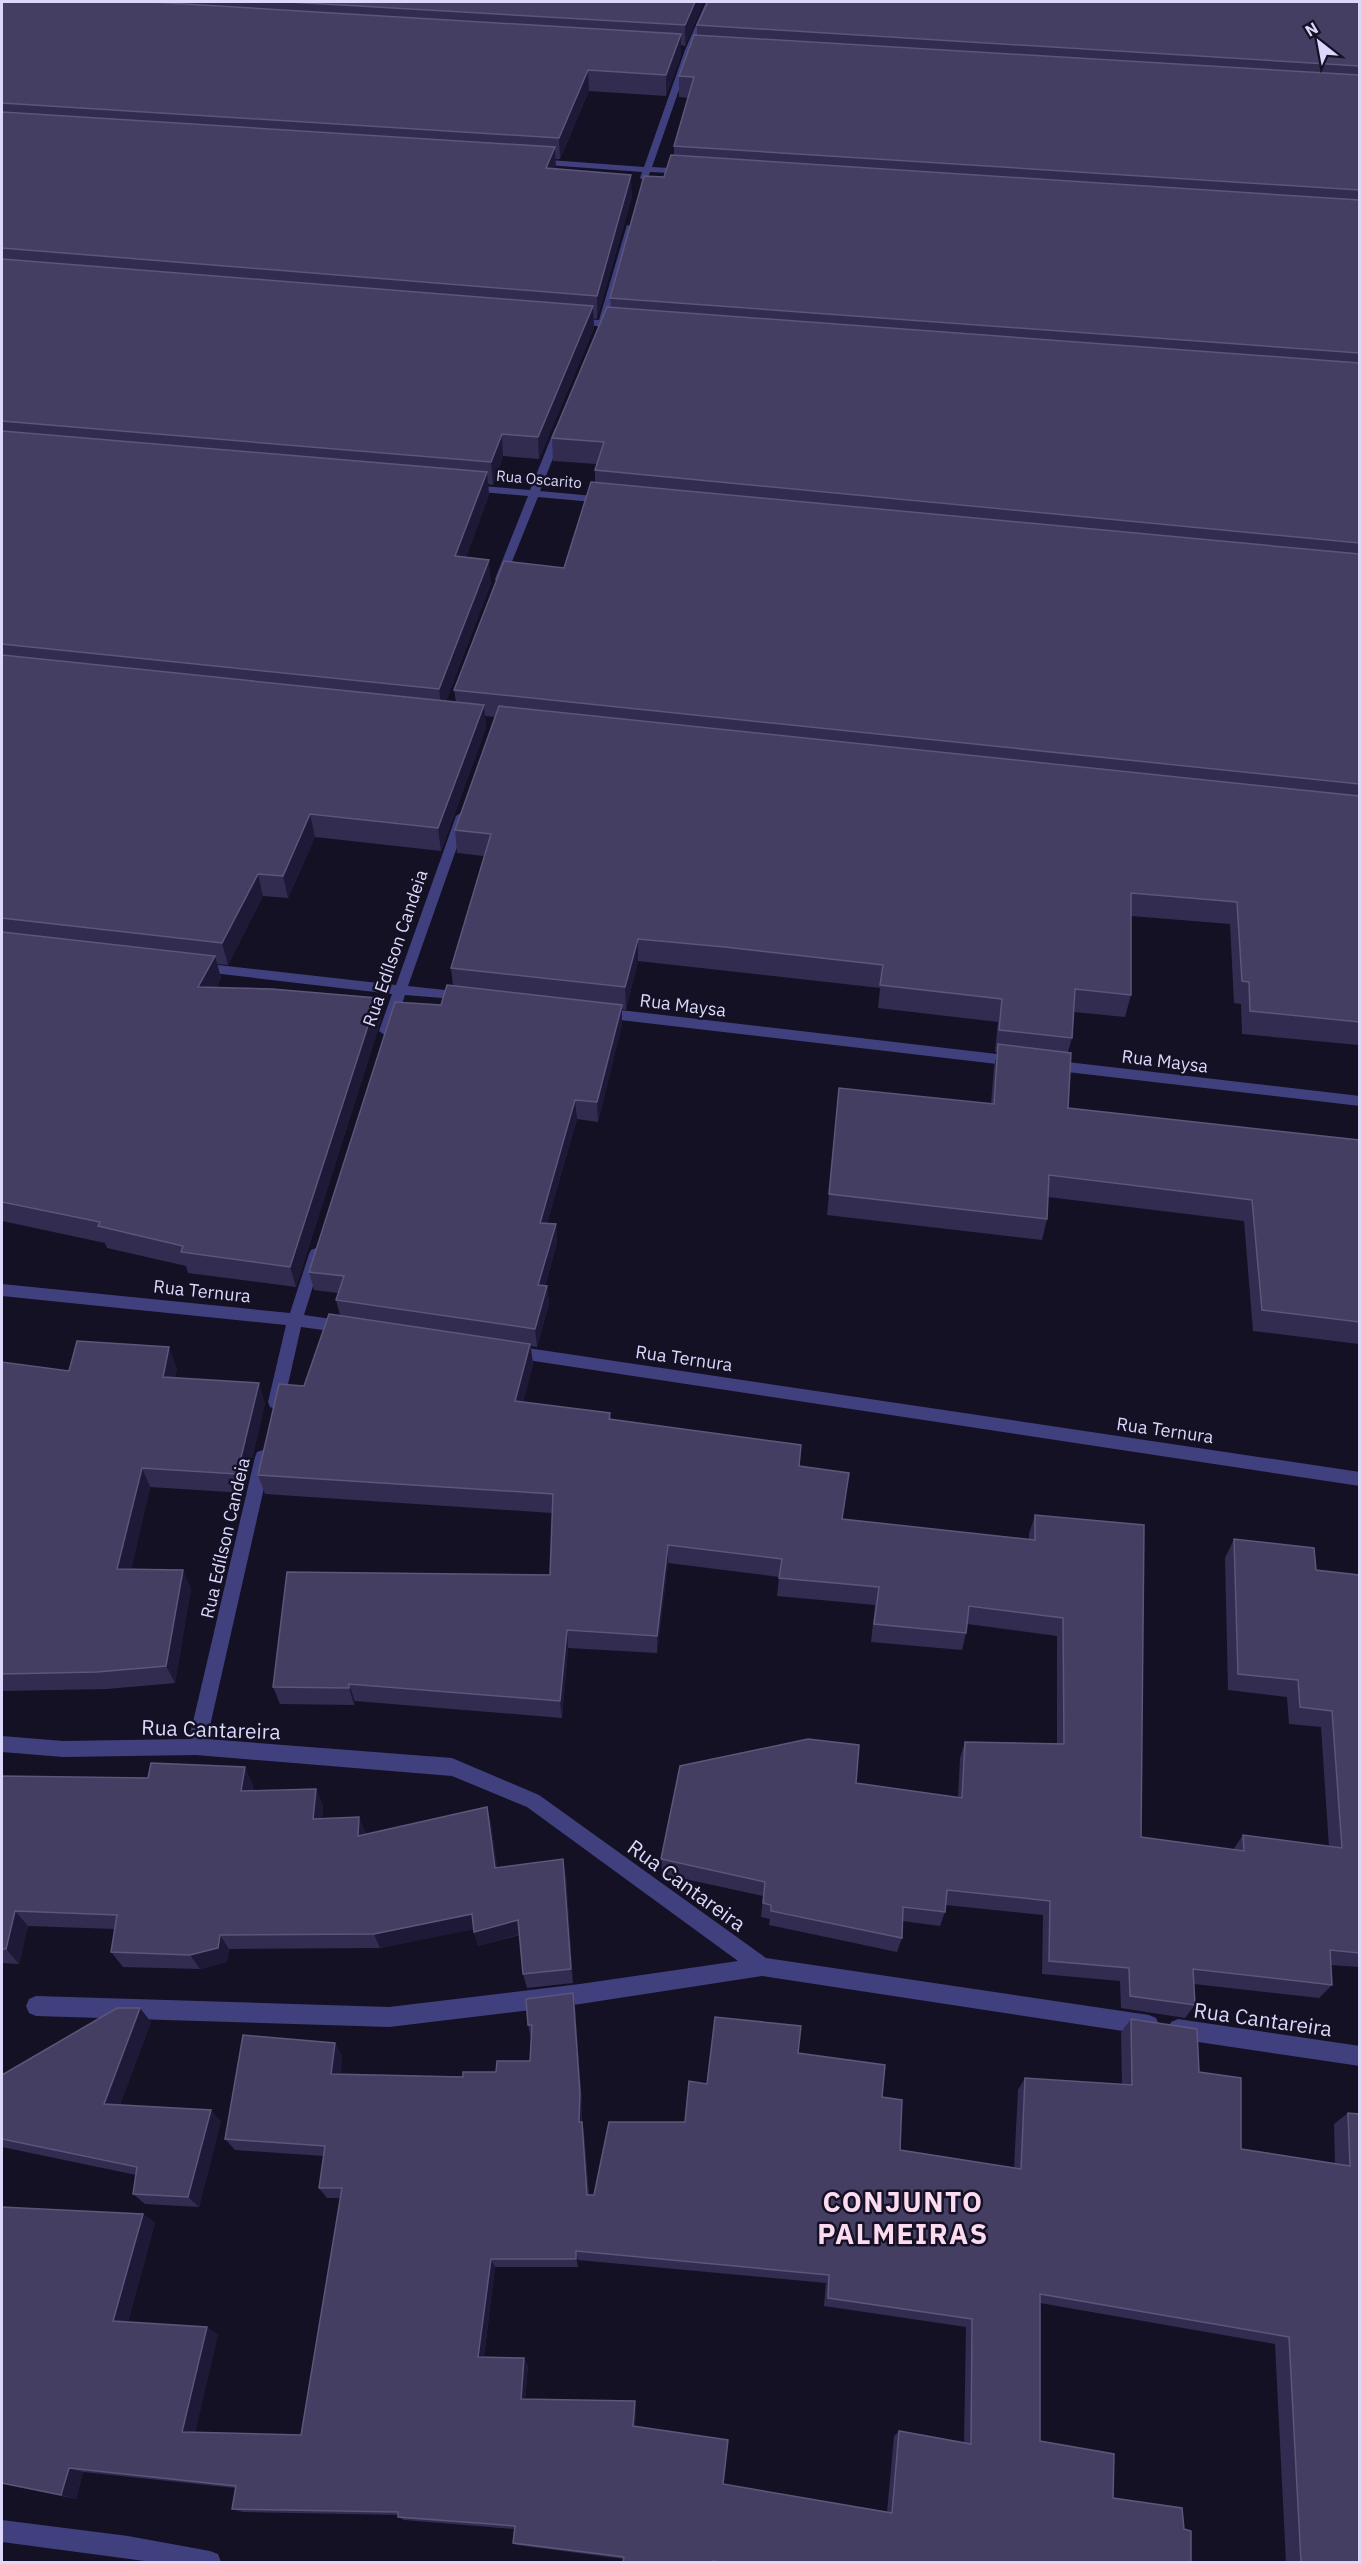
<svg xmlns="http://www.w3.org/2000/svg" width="1361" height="2564" font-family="'IBM Plex Sans',sans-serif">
	<rect width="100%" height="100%" fill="#141124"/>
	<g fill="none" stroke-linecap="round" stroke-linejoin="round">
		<path fill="#41407f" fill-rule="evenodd" d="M706,2H714L693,50L652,167L686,169L690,172L689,174L650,172L647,180L644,181L640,178L642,172L533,164L532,162L536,159L644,167L685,50Z
			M627,225L634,227L608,321L626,325C620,330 609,327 602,329L597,326L570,323V319L573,318L599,320Z
			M560,425L565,428L540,491L604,497L609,500L604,503L538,497L505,579L504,581H496L495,579L528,496L469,491L464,488L469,485L530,490L555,428Z
			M462,812L468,816L408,986L463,992L470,997L468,1000L405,995L393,1031L386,1036L379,1031L392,994L195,971L193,968L195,965L200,963L396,985L456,816Z
			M603,1008L1014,1056L1021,1061L1014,1066L603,1018L596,1013Z
			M1050,1060L1360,1096V1106L1050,1070L1043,1065Z
			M316,1248L321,1250L323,1254L304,1315L345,1321L350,1323L353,1327L350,1331L345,1333L301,1327L284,1402L282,1407L276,1409L270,1407L268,1402L286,1325L2,1296V1284L290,1313L309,1254L311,1250Z
			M514,1346L1360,1472V1486L514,1358L509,1357L506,1352L509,1347Z
			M263,1450L269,1452L271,1457L207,1739L452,1758L539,1795L766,1958L1149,2015L1156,2018L1159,2025L1156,2032L1149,2035L762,1976L580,2004L389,2027L36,2016L29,2013L26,2006L29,1999L36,1996L389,2007L580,1984L738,1961L527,1807L452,1776L196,1755L63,1757L2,1752V1736L63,1741L189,1739L255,1457L257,1452Z
			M1178,2019L1360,2046V2066L1178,2039L1171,2036L1168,2029L1171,2022Z
			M2,2520L128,2536L210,2551L218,2554L221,2562H152L2,2542Z"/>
	</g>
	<path fill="#322c51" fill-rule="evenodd" d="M2,2H704L685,46L681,45V55L666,96L589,91L560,159H555L556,169L632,196L597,319L593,318L594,328L539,459L503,456L493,485L488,484L489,495L466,557L491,583L446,701L456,702L454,690L564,568L595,482V470L597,464L553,461L552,438L611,307L610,298L674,155V146L688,98L679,97V76L697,35V25L1359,2V1045L1242,1034L1241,1004L1234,1003L1230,924L1131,916V995L1125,1017L1074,1012L1072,1038L1068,1052V1108L1359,1140V1344L1253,1331L1244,1221L1048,1197L1047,1219L1042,1240L827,1215L839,1088L991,1104L994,1067L997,1052H995L998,1022L878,1008L880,988L638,961L626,1010L622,1009V1024L598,1122L577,1119L547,1223L556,1224L557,1243L545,1286H547L549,1304L537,1347L531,1346L533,1364L523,1402L610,1413L611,1419L799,1466L842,1519L1029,1539V1534L1035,1515L1141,1837L1233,1850L1243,1835L1329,1847L1321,1727L1289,1724L1287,1697L1228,1690L1225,1558L1234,1539L1316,1570L1359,1575V1967L1331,1965L1332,1985L1319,1998L1194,1984L1195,2005L1185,2018L1121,2008L1120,1981L1042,1974L1043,1915L946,1905L945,1912L940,1926L902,1921V1938L897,1952L769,1925L770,1919L761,1917L763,1896L662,1874L661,1859L856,1783L958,1798L960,1758L965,1742L1057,1744V1636L967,1624L966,1633L962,1650L871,1642L875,1605L777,1596L779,1577L668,1563L657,1653L568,1648L562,1718L355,1701L354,1705L280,1704L273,1687L550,1575L552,1513L265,1494L258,1475L340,1315L336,1300L338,1293L314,1290L309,1272L441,1005L453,985L451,968L484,856L457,853L455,830L496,717L485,716L486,728L441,851L315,837L288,898L263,896L228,965L217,964L221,978L216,988L381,1020L296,1287L188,1273L186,1266L107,1248L105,1243L2,1221Z
		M2,1362L69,1371L177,1368L175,1378L265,1403L244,1493L150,1487L131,1570L191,1588L175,1683L107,1689L2,1691Z
		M2,1776L253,1784L252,1791L316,1789L323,1806L322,1818L366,1833V1834L487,1807L491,1824L497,1867L566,1875L573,1983L527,1988L523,1974L520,1935L478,1946L473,1929L380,1948L229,1949L227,1962L200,1969L123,1967L111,1952L115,1929L28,1926L19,1964L2,1963Z
		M573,1993L575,2007L582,2105V2122L584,2133L589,2195H594L685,2122L707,2084L798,2053L882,2097L900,2150L1014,2168L1018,2090L1025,2078L1122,2085L1121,2032L1131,2019L1199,2072L1241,2149L1335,2164L1334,2124L1348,2113L1359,2114V2562H1286L1275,2344L1040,2303V2441L1113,2498L1184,2529L1191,2562H623L624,2559L517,2545L513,2543L514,2529L404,2520L398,2517V2515L243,2512L232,2509L235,2488L83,2472L76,2499L2,2484V2207L143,2214L155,2223L128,2322L218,2334L195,2432L301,2435L341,2198H327L319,2188L324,2156L235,2150L225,2139L335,2043L342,2056L340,2074L463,2077L496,2072L530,2061L531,2038L528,2025ZM578,2260L826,2283L824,2306L966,2327L964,2443L899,2431L894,2436L887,2512L723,2484L635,2426L636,2407L525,2399L528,2365L484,2357L495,2267H578Z
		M151,2022L120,2105L221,2121L199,2207L145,2204L133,2194L136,2175L2,2147V2075Z"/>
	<path fill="#1e1937" d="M695,2H704L685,46V25Z
		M681,34V55L666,96V75Z
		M588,70L589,91L560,159L559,138Z
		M555,147L556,169L546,168Z
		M631,175L632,196L597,319V296Z
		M593,306L594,328L539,459L538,437Z
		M502,434L503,456L493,485L491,462Z
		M487,472L489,495L458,579L455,556Z
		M489,560L491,583L442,712L439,689Z
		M484,705L486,728L441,851L438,828Z
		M310,814L315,837L288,898L283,876Z
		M258,874L263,896L228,965L222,943Z
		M638,939V961L626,1010L625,987Z
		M215,956L221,978L205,1009L198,987Z
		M377,998L381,1020L296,1287L290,1267Z
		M622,1005V1024L598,1122L597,1102Z
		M575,1100L577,1119L542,1241L540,1223Z
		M556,1224L557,1243L540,1303L538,1285Z
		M547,1286L549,1304L537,1347L535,1329Z
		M530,1344L533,1364L518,1421L515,1401Z
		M169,1347L177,1368L171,1397L163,1377Z
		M259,1383L265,1403L244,1493L237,1474Z
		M142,1468L150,1487L127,1588L117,1569Z
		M668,1545V1563L657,1653V1636Z
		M183,1570L191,1588L175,1683L166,1666Z
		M567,1630L568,1648L562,1718L560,1701Z
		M349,1684L355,1701L354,1705L349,1688Z
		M245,1767L253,1784L250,1807L241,1791Z
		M316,1789L323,1806L320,1835L313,1819Z
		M487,1807L491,1824L499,1883L495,1868Z
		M359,1817L366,1833L364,1852L358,1836Z
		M563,1859L566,1875L573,1983L571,1969Z
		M15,1911L28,1926L19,1964L6,1949Z
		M472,1914L476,1929L380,1948L374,1934Z
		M518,1920L521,1934L478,1946L474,1932Z
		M220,1935L229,1949L227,1962L200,1969L190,1955Z
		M573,1993L575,2007L582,2105L581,2133L579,2122Z
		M140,2008L151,2022L116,2116L104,2104Z
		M335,2043L342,2056L338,2086L331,2074Z
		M211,2110L221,2121L199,2207L188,2197Z
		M582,2122L584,2133L589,2205L587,2195Z
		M143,2214L155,2223L126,2329L113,2321Z
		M576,2251L578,2260V2267L576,2259Z
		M491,2259L495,2267L483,2364L478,2357Z
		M207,2327L218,2334L194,2437L182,2432Z
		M524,2358L528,2365L525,2405L521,2399Z
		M635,2401L636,2407L635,2432L633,2426Z
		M69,2468L83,2472L76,2499L61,2495Z"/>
	<path fill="#443e63" stroke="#5c567b" stroke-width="1.5" fill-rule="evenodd" d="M2,2H152L681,34L666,75L588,70L559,138L2,103Z
		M289,2H695L685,25Z
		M708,2H1359V66L697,25Z
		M694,35L1359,75V190L674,146L694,77L679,76Z
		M2,112L555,147L546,168L631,175L597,296L2,248Z
		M671,155L1359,200V353L610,298L644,176L664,177Z
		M2,259L593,306L538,437L502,434L491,462L2,421Z
		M607,307L1359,363V543L595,470L604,442L552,438Z
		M2,431L487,472L455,556L489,560L439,689L2,644Z
		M591,482L1359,554V784L454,690L504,561L564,568Z
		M2,655L484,705L438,828L310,814L283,876L258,874L222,943L2,918Z
		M499,706L1359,796V1022L1250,1011L1249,982L1242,981L1237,902L1131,893V995L1075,989L1072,1038L999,1030L1002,999L880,985L883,965L725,947L638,939L625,987L451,968L491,834L455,830Z
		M2,932L215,956L198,987L272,989L377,998L290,1267L181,1252L183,1246L98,1226L100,1222L2,1202Z
		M447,985L622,1005L597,1102L575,1100L540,1223L556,1224L538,1285L547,1286L535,1329L336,1300L344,1276L309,1272L395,1002L441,1005Z
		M998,1044L1071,1053L1068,1108L1359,1140V1322L1262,1310L1252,1200L1049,1175L1047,1219L829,1194L839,1088L994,1104Z
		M329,1314L530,1344L515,1401L610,1413L609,1419L801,1445L799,1466L849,1473L842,1519L1035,1540V1515L1144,1525L1141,1837L1244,1851L1243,1835L1342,1848L1332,1711L1300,1707L1298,1680L1238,1674L1234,1539L1314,1548L1316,1570L1359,1575V1953L1330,1950L1332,1985L1193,1969L1195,2005L1130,1996L1129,1968L1049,1961L1050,1901L947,1890L945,1912L903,1907L902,1938L771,1911V1905L763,1903L765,1882L661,1859L680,1766L808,1739L859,1745L856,1783L962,1798L965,1742L1064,1744L1063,1618L969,1606L966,1633L874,1624L879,1587L779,1578L782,1559L668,1545L657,1636L567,1630L560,1701L349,1684V1688L273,1687L287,1572L550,1575L553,1494L258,1475L279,1384L304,1386Z
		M77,1341L169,1347L163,1377L259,1383L237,1474L142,1468L117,1569L183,1570L166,1666L97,1672L2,1674V1362L69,1371Z
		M151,1763L245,1767L241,1791L316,1789L313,1819L359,1817L358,1836L487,1807L495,1868L563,1859L571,1969L523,1974L518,1920L474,1932L472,1914L374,1934L220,1935L218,1948L190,1955L111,1952L117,1915L15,1911L6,1949H2V1776L148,1778Z
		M573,1993L580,2093L579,2122H582L587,2195H594L609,2122H685L689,2081L707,2084L715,2017L801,2026L798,2053L885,2065L882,2097L902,2100L900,2150L1021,2169L1025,2078L1132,2085L1131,2019L1197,2029L1199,2072L1241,2078V2149L1350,2166L1348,2113L1359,2114V2562H1301L1289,2337L1040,2294V2441L1114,2454L1113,2498L1182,2508L1184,2529L1191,2531V2562H721L713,2561V2562H623L624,2557L513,2543L515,2526L398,2517V2512L232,2509L236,2486L69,2468L61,2495L2,2483V2207L143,2214L113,2321L207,2327L182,2432L301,2435L342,2188H319L325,2146L225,2139L243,2035L335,2043L331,2074L463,2077V2072H496L497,2061H530L532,2025H528L526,1999ZM576,2251L829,2275L828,2298L972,2319L971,2444L899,2431L892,2513L723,2484L728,2440L633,2426L635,2401L521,2399L524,2358L478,2357L491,2259H576Z
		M117,2008H140L104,2104L211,2110L188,2197L133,2194L137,2167L2,2139V2075Z"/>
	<g text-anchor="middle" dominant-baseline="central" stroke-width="5" stroke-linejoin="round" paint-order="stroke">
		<g font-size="15" fill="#dbd8fc" stroke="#141124">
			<text transform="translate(539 479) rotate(5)">Rua Oscarito</text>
		</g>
		<g font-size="18" fill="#dbd8fc" stroke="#141124">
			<text transform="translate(395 948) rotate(-71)">Rua Edílson Candeia</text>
			<text transform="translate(683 1005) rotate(7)">Rua Maysa</text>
			<text transform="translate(1165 1061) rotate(7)">Rua Maysa</text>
			<text transform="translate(202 1291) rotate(6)">Rua Ternura</text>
			<text transform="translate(684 1358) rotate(8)">Rua Ternura</text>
			<text transform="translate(1165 1430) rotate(8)">Rua Ternura</text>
			<text transform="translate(225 1538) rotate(-77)">Rua Edílson Candeia</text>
		</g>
		<g font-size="21" fill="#dbd8fc" stroke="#141124">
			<text transform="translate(211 1729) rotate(2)">Rua Cantareira</text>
			<text transform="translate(687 1885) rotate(36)">Rua Cantareira</text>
			<text transform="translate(1263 2019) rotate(8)">Rua Cantareira</text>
		</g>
		<g font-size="28" font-weight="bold" letter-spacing="1.5" fill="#fcdaf0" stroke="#141124">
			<text x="903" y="2201">CONJUNTO<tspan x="903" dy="32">PALMEIRAS</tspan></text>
		</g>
	</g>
	<rect width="1361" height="2564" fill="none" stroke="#dbd8fc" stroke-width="6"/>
	<g transform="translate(1319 42) rotate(329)" stroke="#141124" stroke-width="4.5" paint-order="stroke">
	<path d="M0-4.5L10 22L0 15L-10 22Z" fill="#dbd8fc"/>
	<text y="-9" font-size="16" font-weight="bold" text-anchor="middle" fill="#dbd8fc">N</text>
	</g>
</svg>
